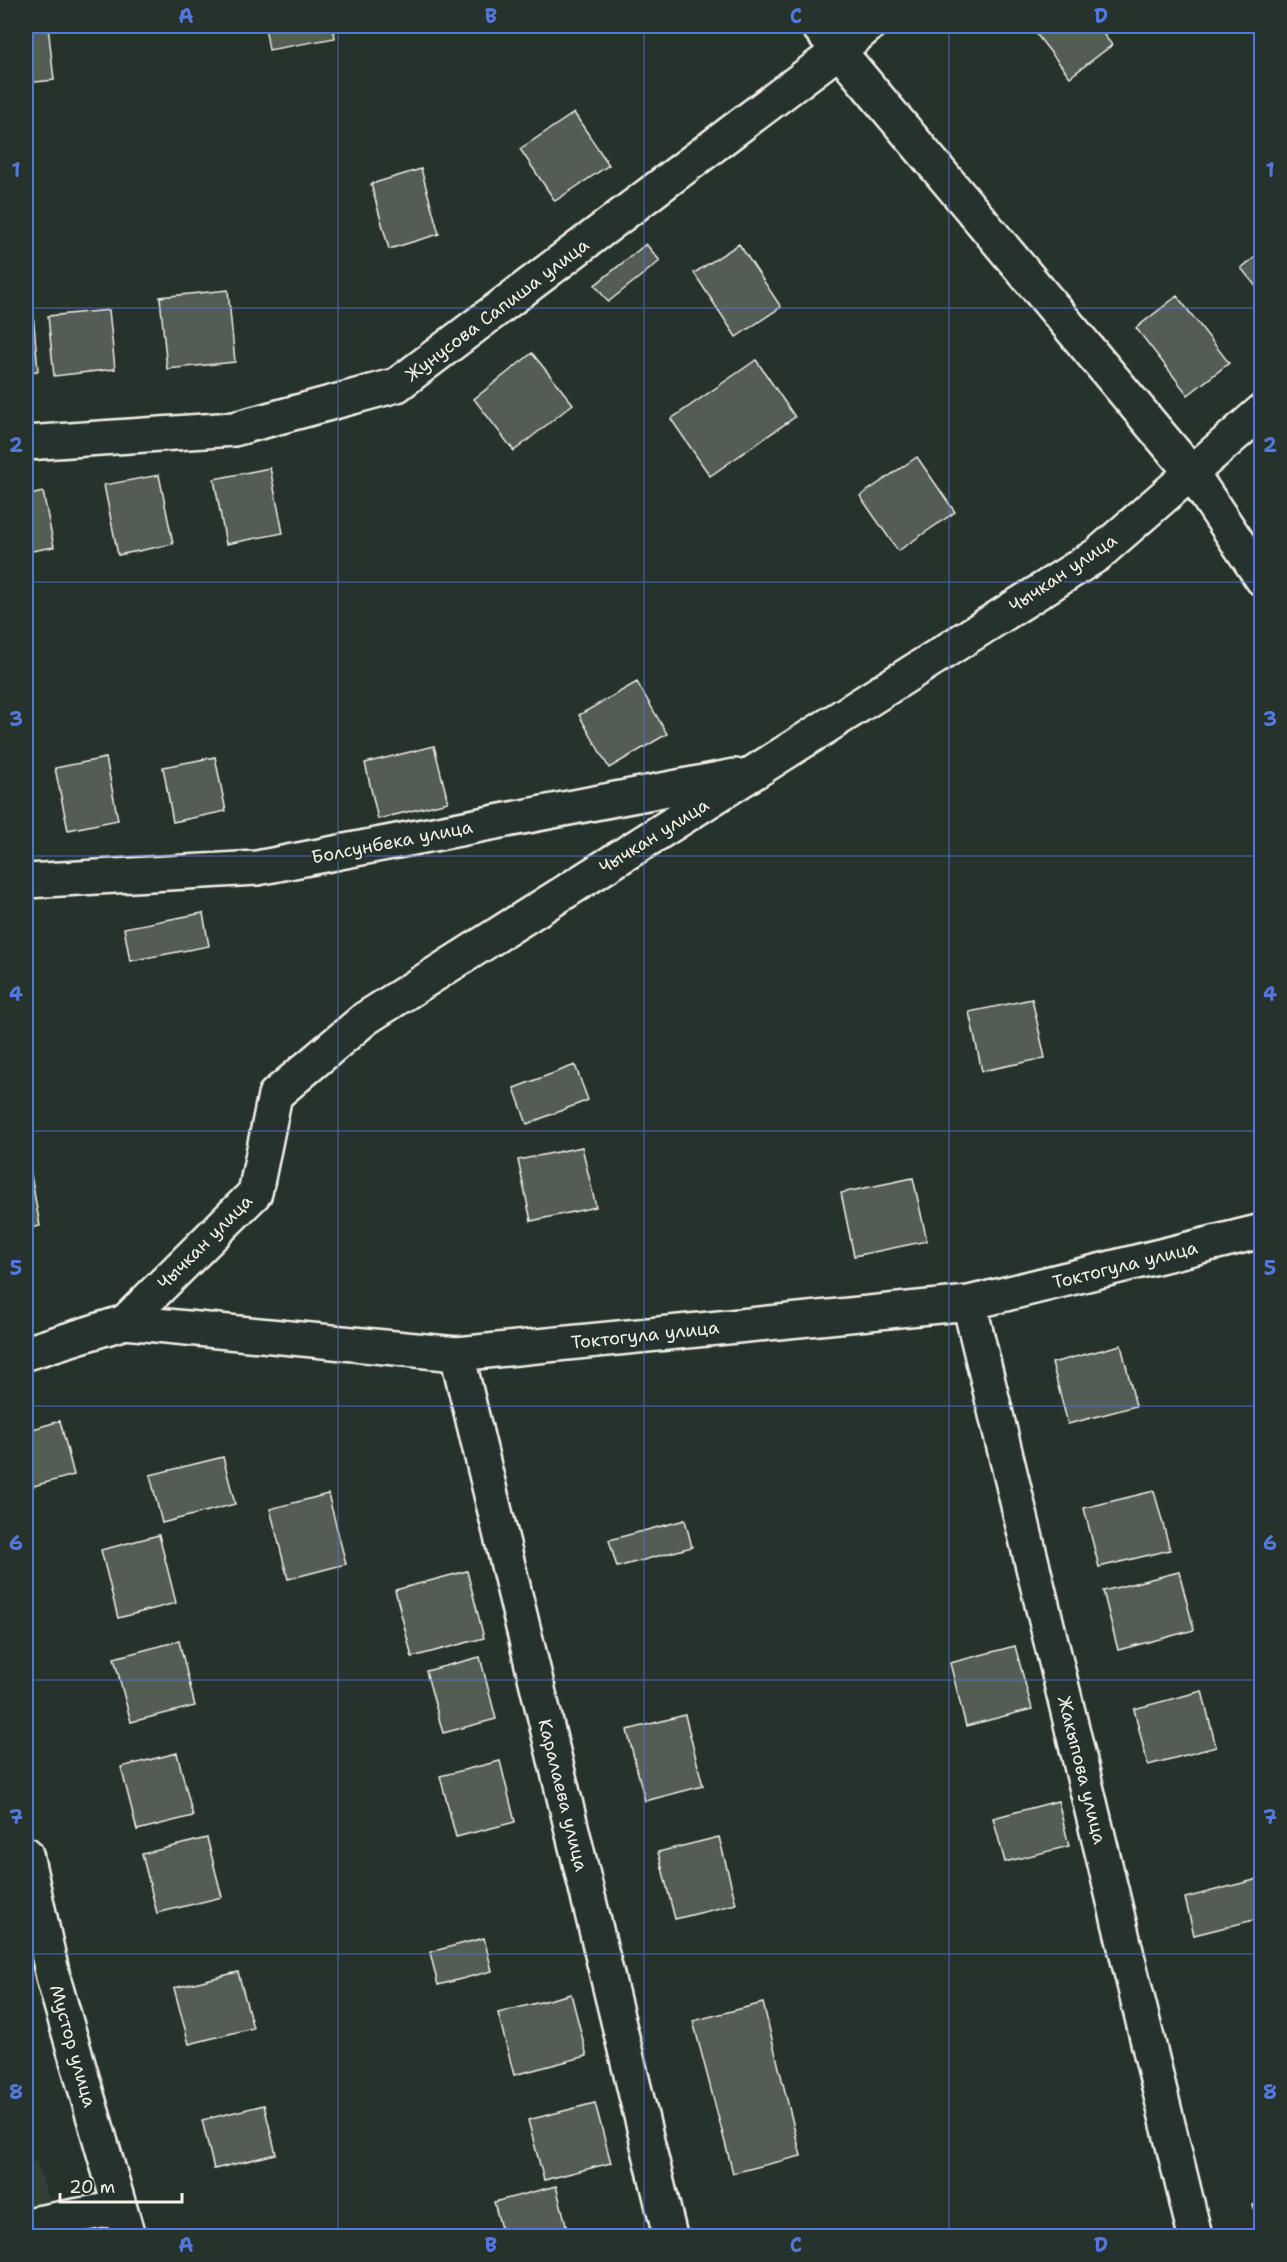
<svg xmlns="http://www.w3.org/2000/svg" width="1287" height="2262" font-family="'Shantell Sans',sans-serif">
	<rect width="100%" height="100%" fill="#26332d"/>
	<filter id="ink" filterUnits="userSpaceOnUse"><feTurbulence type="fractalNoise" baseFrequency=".0167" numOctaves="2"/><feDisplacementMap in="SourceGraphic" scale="12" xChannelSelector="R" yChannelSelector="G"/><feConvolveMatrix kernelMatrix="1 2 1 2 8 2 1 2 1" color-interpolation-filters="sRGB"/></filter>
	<g filter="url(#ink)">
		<path fill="#333f39" d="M37,2161L59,2236H26V2163Z"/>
		<path fill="#525c55" stroke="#f4f1e8" stroke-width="1.5" d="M26,26H48L54,80L26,83Z
			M265,26H333L335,38L269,50Z
			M1030,26H1097L1112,45L1070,77Z
			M574,113L609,165L555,201L520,149Z
			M421,169L439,234L389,249L371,184Z
			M646,244L660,261L608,302L595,285Z
			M739,244L781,307L736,337L694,273Z
			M1262,252V294L1241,268Z
			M228,290L235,362L167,369L160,297Z
			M1177,296L1229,363L1188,395L1136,328Z
			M109,310L115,369L54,376L48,316Z
			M33,313L38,371L26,372V314Z
			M532,353L573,404L514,451L474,399Z
			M756,360L795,417L710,476L671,419Z
			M917,457L955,512L898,551L860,496Z
			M270,468L283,533L226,544L214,479Z
			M159,475L173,544L118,555L104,485Z
			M43,492L54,547L26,552V496Z
			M637,682L667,734L609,768L579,715Z
			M434,746L448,802L378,819L365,763Z
			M215,757L226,811L173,822L163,767Z
			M106,758L118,820L68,830L55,768Z
			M203,913L209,946L130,961L124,928Z
			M1032,999L1045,1058L982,1071L969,1012Z
			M575,1065L588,1100L527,1124L514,1088Z
			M26,1147L40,1226L26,1229Z
			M582,1147L596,1207L531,1221L518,1160Z
			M913,1178L927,1241L854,1256L841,1193Z
			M1121,1345L1136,1406L1068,1424L1052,1363Z
			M60,1421L74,1475L26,1488V1431Z
			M223,1457L235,1504L162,1523L150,1475Z
			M1154,1491L1170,1550L1099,1567L1084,1508Z
			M328,1494L346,1564L288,1579L270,1509Z
			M685,1520L692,1547L617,1567L609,1540Z
			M159,1535L176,1603L118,1618L101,1550Z
			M467,1571L484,1638L412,1657L395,1590Z
			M1179,1572L1194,1630L1118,1650L1103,1591Z
			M179,1641L195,1706L131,1722L114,1658Z
			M1015,1646L1032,1709L966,1726L950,1663Z
			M480,1657L496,1719L443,1733L426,1671Z
			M1202,1691L1216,1747L1148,1765L1134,1709Z
			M685,1715L703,1786L645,1801L627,1730Z
			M177,1753L193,1816L137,1830L121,1767Z
			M500,1761L515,1822L456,1837L440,1776Z
			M1058,1801L1069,1846L1005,1862L993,1818Z
			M719,1837L736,1904L675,1919L658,1852Z
			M207,1838L222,1897L157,1913L142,1854Z
			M1262,1878V1918L1194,1935L1185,1898Z
			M484,1938L492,1971L438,1985L430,1952Z
			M238,1972L253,2028L189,2044L174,1988Z
			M571,1994L587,2056L514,2075L498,2013Z
			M763,2003L801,2156L733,2173L693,2021Z
			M595,2103L611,2163L544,2180L528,2120Z
			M264,2105L276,2154L214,2169L202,2120Z
			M556,2186L569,2236H503L494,2202Z
			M1262,2202V2236H1261L1253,2205Z"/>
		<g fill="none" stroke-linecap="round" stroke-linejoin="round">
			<defs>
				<path id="minor" d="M818,26L1191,472L1262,579
					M26,443L234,429L397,385L840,50L868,26
					M26,881L257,868L735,776
					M969,1303L1195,2236
					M125,1322L255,1193L275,1095L366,1018L1097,555L1262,411
					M125,1322L457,1354L969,1303L1262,1231
					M457,1354L670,2236
					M26,1854L54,1981L128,2236
					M26,2225L119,2208"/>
				<path id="tertiary" d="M26,1353L125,1322"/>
			</defs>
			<use href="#minor" stroke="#f4f1e8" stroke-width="38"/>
			<use href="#tertiary" stroke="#f4f1e8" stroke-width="38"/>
			<use href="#minor" stroke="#26332d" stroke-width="33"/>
			<use href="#tertiary" stroke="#26332d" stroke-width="33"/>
		</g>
	</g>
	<path fill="none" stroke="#5377dc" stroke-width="1.5" stroke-opacity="0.55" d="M338,26V2236M644,26V2236M949,26V2236M26,308H1262M26,582H1262M26,856H1262M26,1131H1262M26,1406H1262M26,1680H1262M26,1954H1262"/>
	<g text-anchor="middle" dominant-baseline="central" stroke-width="4.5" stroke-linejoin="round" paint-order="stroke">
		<g font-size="18" fill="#f4f1e8" stroke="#26332d">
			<text transform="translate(497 310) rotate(-37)">Жунусова Сапиша улица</text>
			<text transform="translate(1063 573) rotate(-34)">Чычкан улица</text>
			<text transform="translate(654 836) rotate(-32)">Чычкан улица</text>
			<text transform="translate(392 842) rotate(-11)">Болсунбека улица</text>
			<text transform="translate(205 1242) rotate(-45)">Чычкан улица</text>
			<text transform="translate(1125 1265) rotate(-14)">Токтогула улица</text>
			<text transform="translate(645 1335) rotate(-6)">Токтогула улица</text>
			<text transform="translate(1082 1770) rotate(76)">Жакыпова улица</text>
			<text transform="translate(563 1795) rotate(76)">Каралаева улица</text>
			<text transform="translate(73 2046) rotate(74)">Мустор улица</text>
		</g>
	</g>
	<rect width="1287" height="2262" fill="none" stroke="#26332d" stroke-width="66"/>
	<path d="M60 2193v9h122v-9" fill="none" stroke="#f4f1e8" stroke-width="3"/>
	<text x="69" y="2193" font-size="18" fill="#f4f1e8" stroke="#26332d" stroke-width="4.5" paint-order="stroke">20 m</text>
	<rect x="33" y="33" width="1221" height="2196" fill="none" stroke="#5377dc" stroke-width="2"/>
	<g font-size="20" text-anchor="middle" font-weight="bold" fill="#5377dc">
		<text x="186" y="23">A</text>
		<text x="491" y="23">B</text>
		<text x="796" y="23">C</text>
		<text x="1101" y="23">D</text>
		<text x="16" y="177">1</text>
		<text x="1270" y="177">1</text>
		<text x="16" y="452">2</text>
		<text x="1270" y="452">2</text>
		<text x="16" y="726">3</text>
		<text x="1270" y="726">3</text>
		<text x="16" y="1001">4</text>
		<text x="1270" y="1001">4</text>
		<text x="16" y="1275">5</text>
		<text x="1270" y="1275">5</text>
		<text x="16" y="1550">6</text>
		<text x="1270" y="1550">6</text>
		<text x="16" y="1824">7</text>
		<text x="1270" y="1824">7</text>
		<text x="16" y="2099">8</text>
		<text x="1270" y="2099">8</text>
		<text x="186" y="2252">A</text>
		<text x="491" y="2252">B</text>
		<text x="796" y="2252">C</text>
		<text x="1101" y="2252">D</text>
	</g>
</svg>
